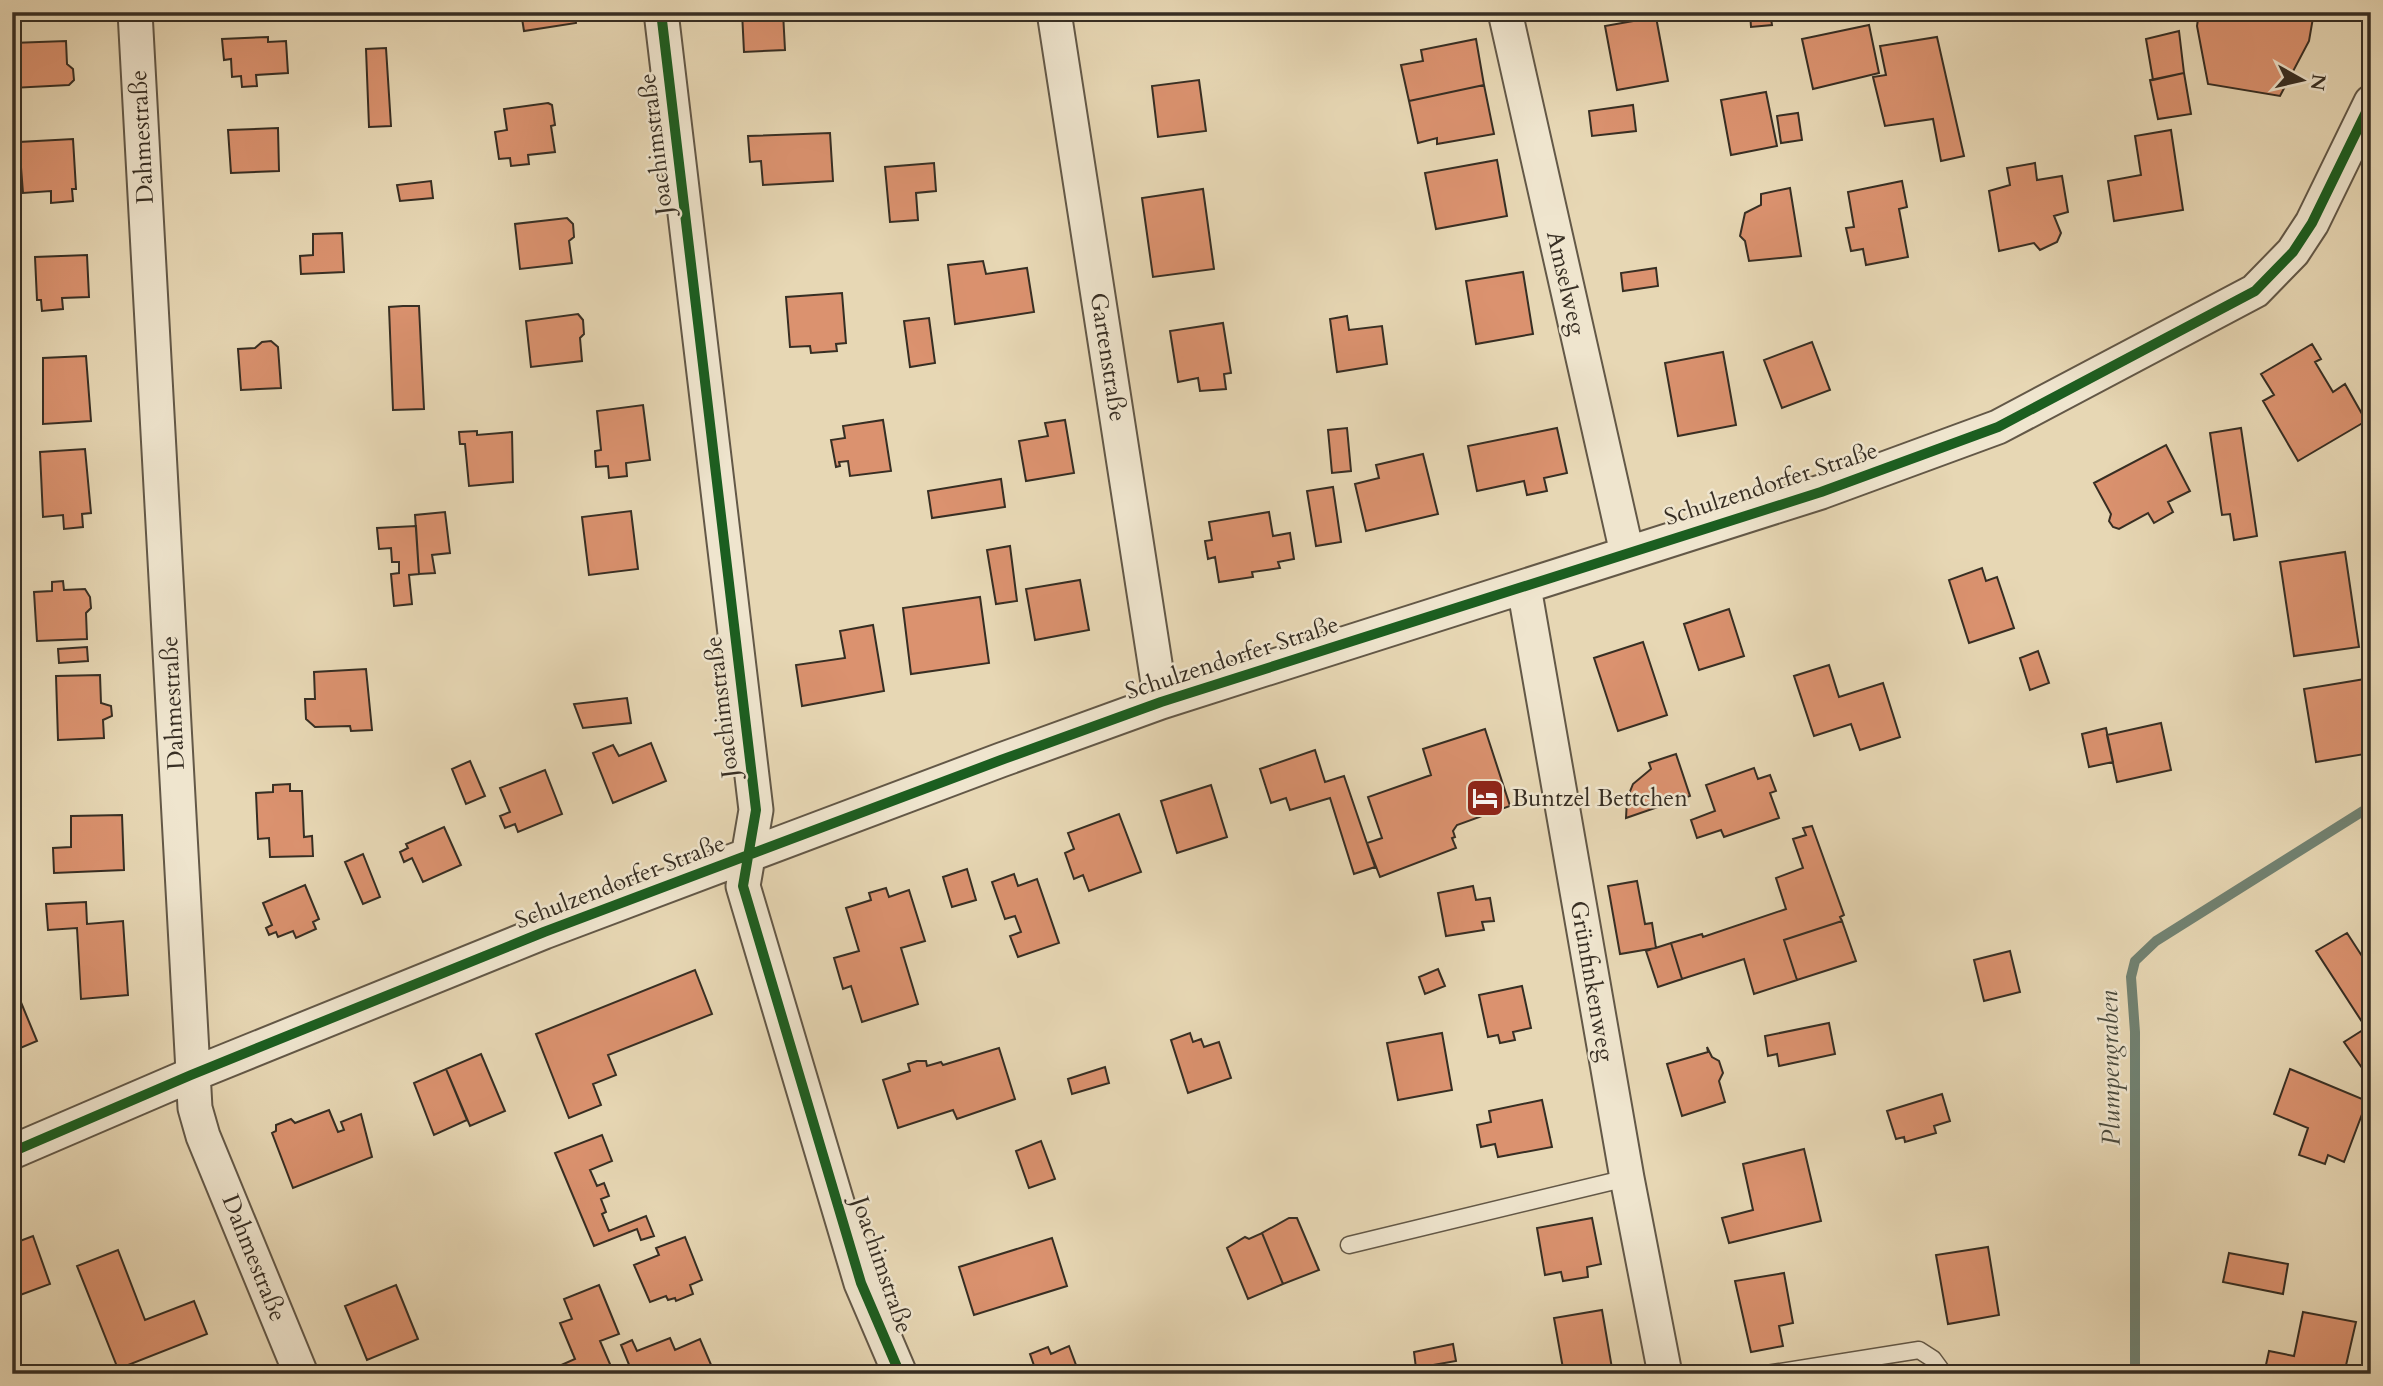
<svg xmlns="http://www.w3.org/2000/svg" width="2383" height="1386" font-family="Cardo,serif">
	<rect width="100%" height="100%" fill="#e7d7b4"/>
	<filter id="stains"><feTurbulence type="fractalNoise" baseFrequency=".00286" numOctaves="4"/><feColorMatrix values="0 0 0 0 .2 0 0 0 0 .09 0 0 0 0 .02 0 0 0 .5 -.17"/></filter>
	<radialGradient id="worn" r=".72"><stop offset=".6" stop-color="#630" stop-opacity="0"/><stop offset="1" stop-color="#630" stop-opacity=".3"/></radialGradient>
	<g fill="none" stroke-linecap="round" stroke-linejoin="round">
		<path stroke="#718272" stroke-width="10" d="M2135,1374V1032L2131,977L2135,961L2156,941L2371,806"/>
	</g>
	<path fill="#db926f" stroke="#372e23" stroke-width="2" d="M521,12H575L576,23L524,31Z
		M742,12H783L785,50L744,52Z
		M1750,12H1770L1772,25L1751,27Z
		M2199,12H2314L2309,41L2280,96L2208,84L2197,26Z
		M1656,17L1668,81L1617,90L1605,26Z
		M1869,25L1879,73L1813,89L1802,39Z
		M2179,31L2184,73L2153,80L2146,39Z
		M268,37V42L286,41L288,73L256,75L257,86L242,87L241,76L232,77L231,59L224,60L222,39Z
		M1937,37L1964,156L1941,161L1933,119L1885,126L1873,77L1886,75L1880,46Z
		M1476,39L1484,85L1409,101L1401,65L1423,61L1421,50Z
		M66,41L67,64L73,69L74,80L69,85L12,88V43Z
		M386,48L391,126L369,127L366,49Z
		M2184,73L2191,114L2158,119L2150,80Z
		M1199,80L1206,131L1158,137L1152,86Z
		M1484,85L1494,134L1437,144V138L1418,143L1409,101Z
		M1766,92L1777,146L1731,155L1721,100Z
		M548,103L552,105L555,125L551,126L555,152L528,155L529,164L511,166L510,158L499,159L495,132L507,130L504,109Z
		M1633,105L1636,131L1592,136L1589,111Z
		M1798,113L1802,140L1781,143L1777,116Z
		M278,128L279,171L231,173L228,130Z
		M2171,130L2183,210L2114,221L2108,181L2141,175L2135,136Z
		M830,133L833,181L763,185L761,161L750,162L748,136Z
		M73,139L76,189H72L73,201L51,203V191L23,193L19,142Z
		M1497,160L1507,216L1436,229L1425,173Z
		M934,163L936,191L916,193L918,220L890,222L885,167Z
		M2035,163L2037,180L2062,176L2068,212L2054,216L2061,233L2057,242L2040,250L2034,243L1999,251L1989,191L2010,185L2007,168Z
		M431,181L433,198L400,201L397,185Z
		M1902,181L1907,207L1899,209L1908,257L1866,265L1863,249L1851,251L1846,228L1854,227L1848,192Z
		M1790,188L1801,256L1749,261L1745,241L1740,236L1745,213L1761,205V194Z
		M1203,189L1214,269L1153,277L1142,198Z
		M567,218L573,224L574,237L569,241L572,263L520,269L515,224Z
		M342,233L344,272L301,274L300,256L313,255V234Z
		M87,255L89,297L62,298L63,309L42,311L41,300H37L35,257Z
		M983,261L986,274L1027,268L1034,312L955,324L948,265Z
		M1656,268L1658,286L1623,291L1621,273Z
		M1523,272L1533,334L1476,344L1466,281Z
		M842,293L846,343L836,344L837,351L811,353L810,346L790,347L786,297Z
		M403,306H419L424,409L393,410L389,307Z
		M578,314L583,320L584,334L580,338L582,361L531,367L526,321Z
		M1347,316L1349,330L1382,326L1387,364L1337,372L1330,319Z
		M929,318L935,363L910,367L904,321Z
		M1223,323L1231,373L1224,374L1226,389L1200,391L1198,378L1178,382L1170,331Z
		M271,341L278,347L281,388L241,390L238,349L255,348L262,342Z
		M1812,342L1830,390L1782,408L1764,360Z
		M2312,344L2321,359L2315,362L2333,392L2345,384L2366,421L2298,461L2263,401L2274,395L2261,374Z
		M1723,352L1736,425L1678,436L1665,363Z
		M86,356L91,421L43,424V358Z
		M643,405L650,460L626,463L627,476L609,478L608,466L596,467L595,451L601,450L597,411Z
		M883,420L891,471L850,476L848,461L839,462L840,466L836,467L831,440L845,438L843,426Z
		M1065,420L1074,473L1026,481L1019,441L1048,436L1045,423Z
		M1347,428L1351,471L1332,473L1328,430Z
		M1557,428L1567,473L1544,478L1547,491L1527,495L1524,481L1477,491L1468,446Z
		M2241,428L2257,536L2234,540L2230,514L2222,515L2210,433Z
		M477,431V435L512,432L513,482L469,486L465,444H460L459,432Z
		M2166,445L2190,491L2168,502L2173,512L2154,523L2148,513L2119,529L2113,527L2109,521L2111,514L2094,483Z
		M85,449L91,513L82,514L83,527L64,529L63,515L43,517L40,452Z
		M1423,454L1438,514L1366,531L1355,484L1379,478L1376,465Z
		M1001,479L1005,507L932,518L928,491Z
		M1333,487L1341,542L1316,546L1307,491Z
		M631,511L638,569L589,575L582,517Z
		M445,512L450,553L432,555L435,573L419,574L415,515Z
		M1269,512L1273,536L1290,533L1294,559L1278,562L1280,568L1252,572L1253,577L1219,582L1215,557L1208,559L1205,541L1212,540L1209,522Z
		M416,526L419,574L409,575L412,604L394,606L391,574L399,573V562H392L391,548L379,549L377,528Z
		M1010,546L1017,601L996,604L987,550Z
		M2345,552L2359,647L2294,656L2280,562Z
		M1982,568L1986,581L1997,577L2014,628L1969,643L1949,580Z
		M1080,580L1089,630L1035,640L1026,589Z
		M63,581L64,590L85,589L90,597L91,608L86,613L87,639L37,641L34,592L52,591V582Z
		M980,597L989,663L911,674L903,608Z
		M1729,609L1744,656L1699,670L1684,624Z
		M873,625L884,691L802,706L796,665L845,658L840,631Z
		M1643,642L1667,715L1618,731L1594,658Z
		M87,647L88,661L59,663L58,649Z
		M2038,651L2049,683L2030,690L2020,658Z
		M1829,665L1839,697L1883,683L1900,737L1860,750L1851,724L1814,736L1794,676Z
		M366,669L372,730L351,731L350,726L315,727L306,719L305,699H315L314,672Z
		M100,675L101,703L111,706L112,716L103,720L104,738L58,740L56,676Z
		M2371,678V753L2316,762L2304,689Z
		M627,698L631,723L583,728L574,704Z
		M2161,723L2171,770L2117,782L2107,735Z
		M2106,728L2113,762L2089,767L2082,734Z
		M1485,729L1510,806L1457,825L1453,831L1455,837L1452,838L1456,848L1380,877L1367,843L1382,838L1368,797L1431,775L1423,749Z
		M651,743L666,781L613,803L593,753L613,745L619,756Z
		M1315,750L1325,782L1344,776L1375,867L1354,874L1330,798L1290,810L1286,798L1271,803L1260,769Z
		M1676,754L1690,796L1626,818L1627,799L1633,784L1651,769L1649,763Z
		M470,761L485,796L466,804L452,769Z
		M1754,768L1758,779L1770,775L1776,791L1770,793L1779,818L1724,837L1721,830L1697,838L1691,820L1715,811L1706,785Z
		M545,770L562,814L518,832L515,824L505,828L500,816L510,812L500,788Z
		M290,784V791H302L304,837L312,836L313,856L270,857L269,838L258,839L256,793L273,792V785Z
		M1211,785L1227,837L1177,853L1161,801Z
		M1119,814L1141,872L1089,891L1083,875L1074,879L1065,853L1074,849L1068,833Z
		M122,815L124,870L54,873L53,848L71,847V816Z
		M1812,826L1844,915L1840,917L1842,921L1784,940L1797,980L1754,994L1744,959L1682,979L1671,943L1702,934L1703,937L1786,909L1776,878L1803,868L1793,839L1806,835L1803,828Z
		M444,827L461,865L423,882L412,858L404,862L400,852L408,848L406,844Z
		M363,854L380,897L363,904L345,862Z
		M967,869L976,900L952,907L943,877Z
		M1014,874L1018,886L1037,879L1059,943L1018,957L1010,936L1021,932L1015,916L1005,919L992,882Z
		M1637,881L1645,924L1652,923L1656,948L1620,954L1608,886Z
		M305,885L319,919L313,922L316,929L296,938L293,931L278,937L276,932L269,935L266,928L272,925L263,903Z
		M1473,886L1476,900L1490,898L1494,921L1482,922L1484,930L1446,936L1438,893Z
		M886,888L889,897L909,890L925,941L901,948L918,1004L862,1022L851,986L843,989L834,958L859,951L846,908L871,900L869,893Z
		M86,902L87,924L123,921L128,995L81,999L77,928L48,930L46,904Z
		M1842,921L1856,961L1797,980L1784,940Z
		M2347,933L2371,970L2369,1078L2344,1042L2366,1028L2316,951Z
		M1671,943L1682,979L1658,987L1646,951Z
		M2010,951L2020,992L1984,1001L1974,960Z
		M1438,969L1445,986L1425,994L1419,977Z
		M695,970L712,1014L608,1055L616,1075L593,1084L601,1105L569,1118L536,1034Z
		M1522,986L1531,1028L1513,1032L1515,1040L1500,1043L1498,1035L1488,1037L1479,995Z
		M20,1000L37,1041L13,1051L17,1061L12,1063V1003Z
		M1829,1023L1835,1054L1779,1066L1777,1054L1768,1056L1765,1036Z
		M1190,1033L1193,1042L1201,1039L1204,1047L1219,1042L1231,1078L1188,1093L1171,1040Z
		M1442,1033L1452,1090L1398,1100L1387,1043Z
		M1707,1047L1712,1057L1719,1061L1723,1073L1719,1081L1725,1102L1682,1116L1667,1064L1708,1052Z
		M999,1048L1015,1099L957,1119L953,1110L898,1128L883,1080L910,1071L908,1064L917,1061H926L927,1066L941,1062L943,1065Z
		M481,1054L505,1111L470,1126L446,1069Z
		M1105,1067L1109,1083L1072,1094L1068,1079Z
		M446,1069L467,1120L434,1135L414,1083Z
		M2290,1069L2367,1101L2344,1162L2328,1155L2325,1164L2299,1155L2308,1128L2274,1114Z
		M1942,1094L1950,1121L1934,1126L1936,1133L1905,1142L1904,1137L1896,1139L1887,1111Z
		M1542,1100L1552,1147L1498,1157L1495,1144L1481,1147L1477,1125L1491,1122L1489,1111Z
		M329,1110L338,1132L344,1130L341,1122L361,1114L372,1157L293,1188L272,1133L276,1131V1125L291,1119L295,1123Z
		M602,1135L612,1161L590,1170L597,1186L604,1183L609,1196L601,1199L606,1212L602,1214L609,1231L646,1216L654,1236L641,1240L637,1229L594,1246L555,1153Z
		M1041,1141L1055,1179L1029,1188L1016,1151Z
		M1804,1149L1821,1221L1729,1243L1722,1218L1753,1210L1743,1164Z
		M1289,1218H1297L1319,1270L1283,1284L1262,1233Z
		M1592,1218L1601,1264L1587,1267L1588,1277L1563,1281L1561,1272L1545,1275L1537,1228Z
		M1262,1233L1283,1284L1248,1299L1227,1248L1245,1237L1249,1239Z
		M33,1236L50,1284L12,1298V1244Z
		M685,1237L702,1280L690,1285L693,1294L676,1301L675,1298L668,1300L666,1296L650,1302L634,1265L659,1255L656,1248Z
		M1052,1238L1067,1286L974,1315L959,1267Z
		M1988,1247L1999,1315L1948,1324L1936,1255Z
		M118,1250L145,1320L194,1301L207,1334L118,1369L77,1266Z
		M2229,1253L2288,1264L2283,1294L2223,1282Z
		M1784,1273L1793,1323L1779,1326L1783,1346L1751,1352L1735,1281Z
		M396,1285L418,1339L367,1360L345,1306Z
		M599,1285L619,1334L600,1341L613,1371L607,1374H541L575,1359L560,1323L572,1319L564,1299Z
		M1602,1310L1613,1374H1564L1554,1318Z
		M2303,1312L2356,1322L2344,1374H2264L2269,1351L2294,1356Z
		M670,1338L675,1350L700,1339L715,1374H628L626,1369L630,1367L621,1345L632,1340L637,1351Z
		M1453,1344L1456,1361L1416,1368L1414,1352Z
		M1069,1346L1076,1365L1054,1374H1037L1030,1354L1048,1347L1051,1354Z"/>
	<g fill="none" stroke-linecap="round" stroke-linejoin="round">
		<defs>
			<path id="lane" d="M1349,1245L1627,1178
				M1767,1374L1919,1350L1933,1359L1944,1374"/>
			<path id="street" d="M135,12L195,1108L203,1136L301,1374
				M661,12L756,810L743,886L861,1283L900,1374
				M1054,12L1161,702
				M1505,12L1627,553
				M1524,587L1627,1178L1665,1374
				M12,1152L191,1075L544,932L1001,760L1161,702L1821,492L1998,427L2255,291L2293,252L2312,223L2371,102"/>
		</defs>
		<use href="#lane" stroke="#635847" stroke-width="19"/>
		<use href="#street" stroke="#635847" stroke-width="37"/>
		<use href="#lane" stroke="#efe5ce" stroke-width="16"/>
		<use href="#street" stroke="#efe5ce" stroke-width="33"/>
		<defs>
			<path id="cycleway" d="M661,12L756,810L743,886L861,1283L900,1374
				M12,1152L191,1075L544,932L1001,760L1161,702L1821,492L1998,427L2255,291L2293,252L2312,223L2371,102"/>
		</defs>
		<use href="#cycleway" stroke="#efe5ce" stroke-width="15"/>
		<use href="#cycleway" stroke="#1b5e20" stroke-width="10"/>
	</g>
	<defs>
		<symbol id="hotel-square" viewBox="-11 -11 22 22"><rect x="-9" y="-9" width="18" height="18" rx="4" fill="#8f2418" stroke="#efe5ce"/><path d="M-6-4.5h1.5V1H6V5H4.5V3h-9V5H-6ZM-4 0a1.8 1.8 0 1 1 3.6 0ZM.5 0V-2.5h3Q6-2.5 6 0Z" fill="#fff"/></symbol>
	</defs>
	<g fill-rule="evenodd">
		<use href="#hotel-square" x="1463" y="776" width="44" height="44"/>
	</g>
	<g text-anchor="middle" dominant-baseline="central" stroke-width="5" stroke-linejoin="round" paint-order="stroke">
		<g font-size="24" fill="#372e23" stroke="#efe5ce">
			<text transform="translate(142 137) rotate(-93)">Dahmestraße</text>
			<text transform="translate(656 144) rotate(-97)">Joachimstraße</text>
			<text transform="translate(1566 283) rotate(77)">Amselweg</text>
			<text transform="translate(1108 357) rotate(81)">Gartenstraße</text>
			<text transform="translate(1771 484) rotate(-18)">Schulzendorfer Straße</text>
			<text transform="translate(1232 658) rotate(-18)">Schulzendorfer Straße</text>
			<text transform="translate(173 703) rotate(-93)">Dahmestraße</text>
			<text transform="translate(722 707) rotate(-97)">Joachimstraße</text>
			<text transform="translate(620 882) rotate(-21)">Schulzendorfer Straße</text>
			<text transform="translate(1592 981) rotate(80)">Grünfinkenweg</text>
			<text transform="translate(254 1258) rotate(68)">Dahmestraße</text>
			<text transform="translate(882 1265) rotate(71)">Joachimstraße</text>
		</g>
		<g font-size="24" fill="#372e23" stroke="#efe5ce" text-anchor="start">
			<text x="1512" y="798">Buntzel Bettchen</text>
		</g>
		<g font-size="26" font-style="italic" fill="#4a4a3d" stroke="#efe5ce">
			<text transform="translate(2110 1068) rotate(-91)">Plumpengraben</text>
		</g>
	</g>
	<rect width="2383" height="1386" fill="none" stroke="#e7d7b4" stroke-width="42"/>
	<rect x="14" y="14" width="2355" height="1358" fill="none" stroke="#372e23" stroke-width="3.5"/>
	<rect x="21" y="21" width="2341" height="1344" fill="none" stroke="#372e23" stroke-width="2"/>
	<g transform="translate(2302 80) rotate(98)" stroke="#efe5ce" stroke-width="5" paint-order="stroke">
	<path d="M0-5L12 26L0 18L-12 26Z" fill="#372e23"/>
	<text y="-10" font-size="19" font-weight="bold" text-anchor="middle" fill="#372e23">N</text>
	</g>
	<rect width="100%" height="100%" filter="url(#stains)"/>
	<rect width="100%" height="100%" fill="url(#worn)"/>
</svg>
